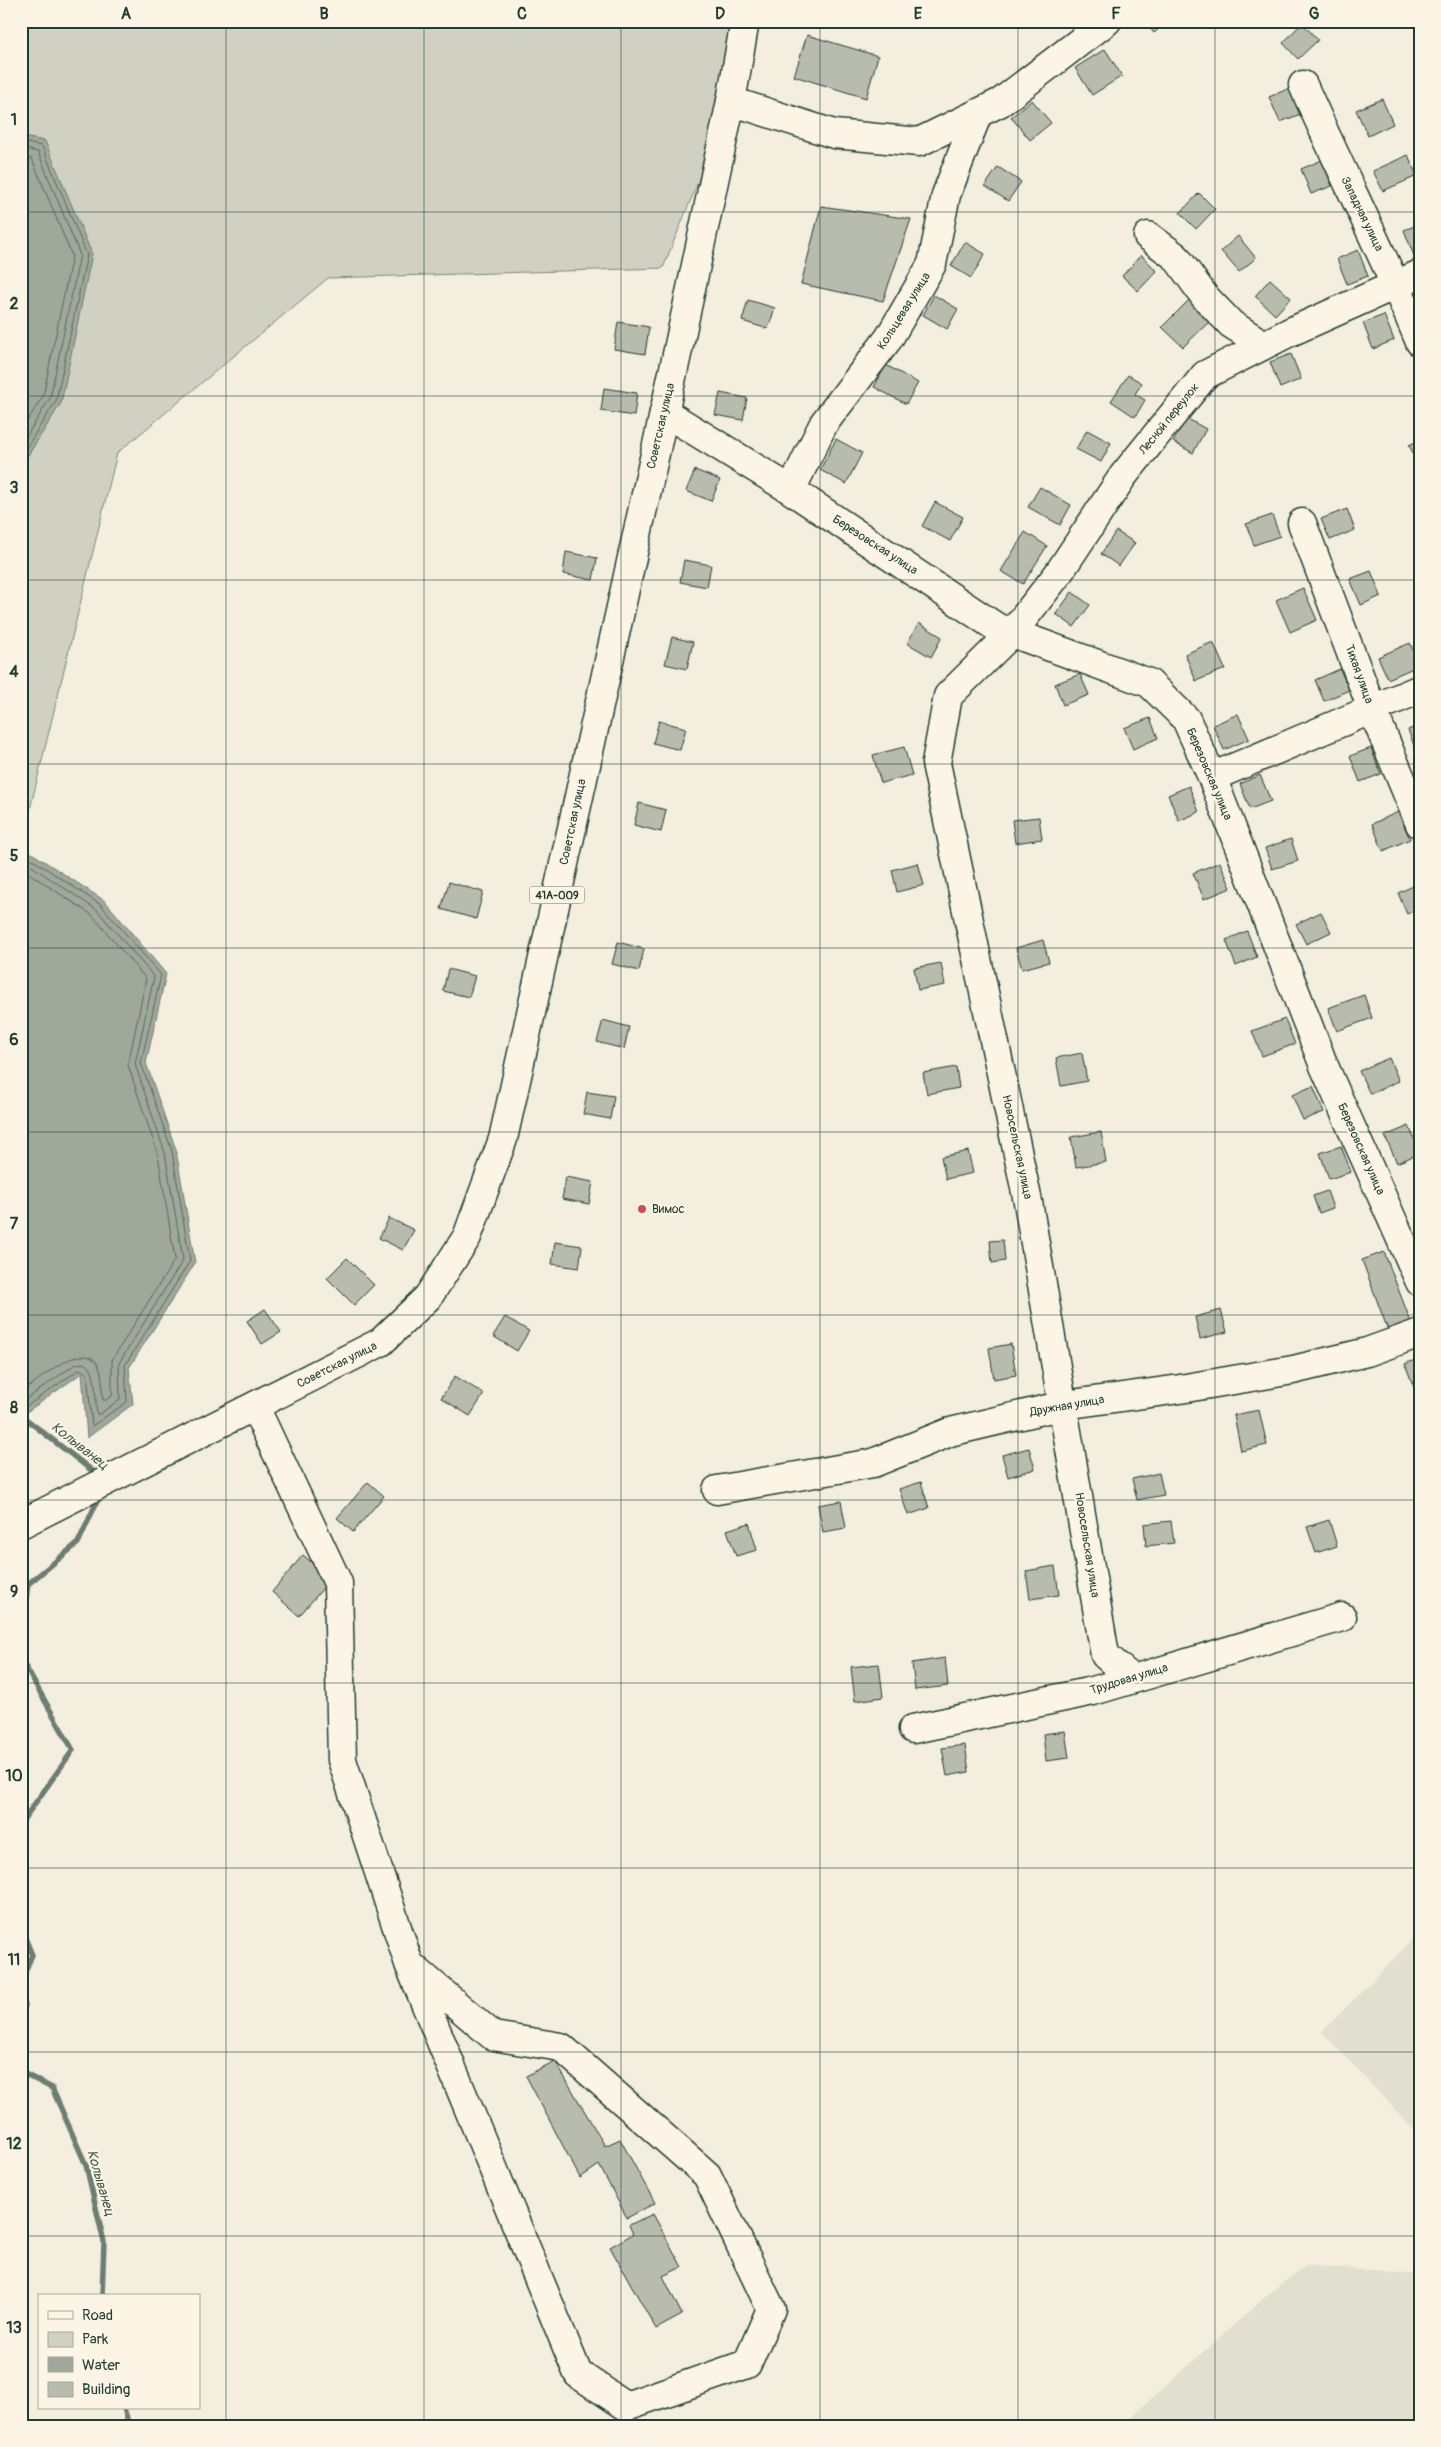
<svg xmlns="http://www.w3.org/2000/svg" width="1441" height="2447" font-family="Pangolin,sans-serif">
	<rect width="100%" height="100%" fill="#f3eede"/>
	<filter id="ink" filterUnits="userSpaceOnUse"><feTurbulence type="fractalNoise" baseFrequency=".02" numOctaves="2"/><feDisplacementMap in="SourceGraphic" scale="10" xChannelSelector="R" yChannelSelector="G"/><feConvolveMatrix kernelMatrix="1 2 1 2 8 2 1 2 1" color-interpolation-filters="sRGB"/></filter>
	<g filter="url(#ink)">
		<path fill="#e1dfd0" d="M1420,1932V2136L1322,2032Z
			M1306,2265L1420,2275V2426H1121L1273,2290Z"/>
		<path fill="#d0d1c2" stroke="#78877b" d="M21,21H737L731,101L663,268L328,278L117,453L21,846V466L61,403L45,141L21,137Z"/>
		<path fill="#a0a89b" stroke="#6c7d72" d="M21,137L45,141L92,254L61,403L21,466Z
			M21,846L105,901L166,974L146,1063L176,1150L195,1263L129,1368L133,1404L87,1438L82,1373L21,1416Z"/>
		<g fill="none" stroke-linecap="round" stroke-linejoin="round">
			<path stroke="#53685d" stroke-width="1" d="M21,142L42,146L87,255L56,401L21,456
				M21,148L38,152L80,255L50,398L21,445
				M21,156L32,159L72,256L43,396L21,431
				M21,852L101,905L161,975L141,1063L172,1151L190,1261L125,1365L127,1402L92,1426L87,1374L80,1369L21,1410
				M21,859L97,910L154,977L135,1064L165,1153L183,1260L119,1363L120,1399L100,1414H97C94,1400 100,1353 74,1365L21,1403
				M21,868L92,915L146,979L128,1065L158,1155L175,1259L112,1360V1396L106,1400H103C101,1389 104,1375 98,1365C83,1337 37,1382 21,1393"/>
			<path stroke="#6c7d72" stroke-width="5.5" d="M24,1410L22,1416L99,1476
				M21,1636L28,1584L78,1543L100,1495
				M21,1659L73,1750L21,1823
				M21,1928L32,1955L21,1981
				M21,1993L25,2006L21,2015
				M21,2072L52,2088L86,2165L104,2242L102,2296
				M124,2408L129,2426"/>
		</g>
		<path fill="#b8bcae" stroke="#1f3d34" d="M1144,21H1168L1154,33Z
			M1302,23L1318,40L1298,59L1283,43Z
			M807,35L878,56L866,98L794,76Z
			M1105,49L1122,76L1092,95L1075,68Z
			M1290,88L1301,114L1280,122L1269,97Z
			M1382,99L1393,124L1368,136L1356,110Z
			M1032,100L1051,123L1030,140L1011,117Z
			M1408,155L1417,176L1383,191L1373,171Z
			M1322,160L1332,186L1311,194L1301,169Z
			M998,167L1021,182L1008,201L985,186Z
			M1199,193L1215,209L1196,229L1180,213Z
			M821,206L911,219L883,301L801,284Z
			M1420,224V254L1414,256L1404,230Z
			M1238,236L1256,258L1239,272L1221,251Z
			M965,242L985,254L971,278L951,266Z
			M1358,250L1368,276L1347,284L1337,259Z
			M1141,255L1157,271L1138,291L1122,276Z
			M1270,279L1291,298L1275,315L1255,296Z
			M934,295L958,309L947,329L923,315Z
			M1191,298L1212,319L1183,347L1162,327Z
			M748,300L775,308L768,329L742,321Z
			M1384,315L1394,340L1373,349L1363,323Z
			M618,322L649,327L645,354L614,349Z
			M1291,354L1301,379L1280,388L1270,362Z
			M886,365L918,383L906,404L874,387Z
			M1128,375L1142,383L1135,394L1145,400L1135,417L1111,401Z
			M604,388L637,393L634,416L601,411Z
			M720,393L747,398L743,420L715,415Z
			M1186,418L1206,429L1193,453L1173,442Z
			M1087,430L1111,443L1101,462L1076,449Z
			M836,439L862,453L846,484L820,470Z
			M1420,440V464L1419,465L1409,445Z
			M695,470L720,480L711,501L686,491Z
			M1040,487L1071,505L1060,525L1028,507Z
			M935,502L963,517L950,541L922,526Z
			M1347,509L1355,530L1330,540L1321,519Z
			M1272,515L1280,536L1254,545L1246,524Z
			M1116,531L1135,543L1119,566L1101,554Z
			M1025,532L1047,546L1023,584L1001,571Z
			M566,552L597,558L593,580L563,574Z
			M684,560L711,565L707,587L680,582Z
			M1371,571L1381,596L1361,605L1350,579Z
			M1303,588L1317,620L1290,632L1276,600Z
			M1072,592L1090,605L1074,627L1056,614Z
			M919,623L942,637L931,657L907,643Z
			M672,637L693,642L687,669L665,664Z
			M1213,642L1225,669L1196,681L1185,654Z
			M1410,643L1420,665L1388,679L1378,657Z
			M1340,669L1349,690L1324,701L1315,680Z
			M1080,674L1089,695L1063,705L1055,684Z
			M1238,714L1249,739L1224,750L1213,725Z
			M1150,718L1158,738L1133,749L1124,728Z
			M659,721L686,728L680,750L653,743Z
			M1420,725V755L1418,756L1408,730Z
			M904,747L912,775L881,783L873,755Z
			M1371,748L1381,774L1360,782L1350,756Z
			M1260,775L1271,801L1250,809L1240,784Z
			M1189,786L1199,812L1179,821L1168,795Z
			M639,803L666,810L661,832L634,825Z
			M1398,812L1410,839L1383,851L1372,824Z
			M1039,817L1042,839L1015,843L1012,820Z
			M1291,839L1298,861L1272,869L1265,848Z
			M1220,862L1231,888L1204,899L1193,873Z
			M918,863L924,885L897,892L892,870Z
			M449,882L483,892L476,919L441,909Z
			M1420,883V908L1407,914L1398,893Z
			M1321,912L1331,932L1306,944L1296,924Z
			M1247,931L1257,957L1236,966L1226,940Z
			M1043,940L1049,962L1022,969L1016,948Z
			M618,942L644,949L639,971L612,964Z
			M941,963L945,985L918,990L914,968Z
			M448,969L475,976L469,997L443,991Z
			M1364,995L1372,1018L1337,1031L1328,1008Z
			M1285,1019L1295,1044L1262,1056L1252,1031Z
			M603,1020L629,1027L624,1049L597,1042Z
			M1082,1053L1087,1081L1061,1086L1056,1058Z
			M1389,1058L1399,1081L1370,1094L1359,1071Z
			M956,1067L959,1088L927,1094L923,1073Z
			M1313,1086L1324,1112L1303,1120L1292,1095Z
			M587,1092L614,1096L610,1119L583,1114Z
			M1409,1126L1420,1153L1397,1163L1385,1136Z
			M1101,1132L1106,1162L1076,1167L1071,1137Z
			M1341,1146L1351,1172L1329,1179L1320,1153Z
			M968,1151L973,1173L946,1179L941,1157Z
			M566,1177L593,1182L589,1204L562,1199Z
			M1327,1191L1333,1208L1319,1213L1313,1196Z
			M1420,1204V1216L1416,1206Z
			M389,1218L414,1230L403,1250L379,1238Z
			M1003,1240L1005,1261L992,1263L990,1241Z
			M555,1242L582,1246L579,1268L552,1264Z
			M1384,1252L1412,1325L1389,1333L1362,1260Z
			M347,1258L374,1285L354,1305L327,1278Z
			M265,1309L281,1332L262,1344L247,1321Z
			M1221,1310L1227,1332L1200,1339L1195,1317Z
			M505,1317L529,1331L517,1351L493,1336Z
			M1011,1344L1016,1375L994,1379L989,1348Z
			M1420,1358V1388L1415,1390L1405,1364Z
			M455,1376L484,1394L470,1416L441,1398Z
			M1259,1410L1267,1445L1241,1451L1234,1415Z
			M1029,1448L1035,1469L1008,1477L1002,1455Z
			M1159,1473L1164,1495L1137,1500L1132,1479Z
			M368,1482L384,1496L353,1532L337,1518Z
			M921,1482L929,1508L908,1515L899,1489Z
			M841,1501L846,1528L823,1532L818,1505Z
			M1329,1520L1337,1546L1316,1553L1307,1527Z
			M1171,1521L1174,1543L1146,1546L1144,1524Z
			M749,1523L757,1550L736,1556L727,1530Z
			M303,1555L331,1579L299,1616L272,1592Z
			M1055,1566L1059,1595L1030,1599L1026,1571Z
			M945,1658L948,1686L915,1690L912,1663Z
			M879,1664L883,1697L855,1701L851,1667Z
			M1065,1731L1069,1758L1046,1761L1043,1734Z
			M965,1745L969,1772L947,1776L942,1748Z
			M555,2061L605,2146L620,2139L655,2203L627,2218L599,2165L580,2178L526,2076Z
			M653,2214L682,2267L663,2276L682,2315L656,2329L610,2247L633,2234L629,2225Z"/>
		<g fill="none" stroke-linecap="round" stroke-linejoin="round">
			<defs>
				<path id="minor" d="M1303,85C1341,171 1384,255 1420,342
					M731,101L834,134L919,142L1001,102L1107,21
					M1148,236L1176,257L1205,297L1231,324L1264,345
					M664,412L791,490L996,627L1149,683L1186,719L1212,777L1324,1066L1420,1282
					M791,490L824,423L889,338L932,264L946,195L978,113
					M1302,523L1372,709L1420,824
					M1212,777L1420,689
					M255,1407L338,1583L342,1760L409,1964L493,2036L561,2047L707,2175L771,2309L747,2364L626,2406L578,2374L409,1964
					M717,1490L873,1463L950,1432L1064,1405L1180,1389L1293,1370L1367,1352L1420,1333
					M1131,1678L1105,1655L1028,1202L936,763L948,696L1012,633L1058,574L1123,476L1205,375L1288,333L1420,274
					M913,1729L1093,1691L1342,1617"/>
				<path id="major" d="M21,1524L381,1342L428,1297L467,1237L503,1139L676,359L731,101L745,21"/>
			</defs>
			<use href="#minor" stroke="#1f3d34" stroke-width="31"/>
			<use href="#major" stroke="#1f3d34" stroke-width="31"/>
			<use href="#minor" stroke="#fcf5e5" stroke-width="28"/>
			<use href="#major" stroke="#fcf5e5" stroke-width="28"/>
		</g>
	</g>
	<path fill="none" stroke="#1f3d34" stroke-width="1" stroke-opacity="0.55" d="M226,21V2426M424,21V2426M621,21V2426M820,21V2426M1018,21V2426M1215,21V2426M21,212H1420M21,396H1420M21,580H1420M21,764H1420M21,948H1420M21,1132H1420M21,1315H1420M21,1500H1420M21,1683H1420M21,1868H1420M21,2052H1420M21,2236H1420"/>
	<circle fill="#d1495b" stroke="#fcf5e5" stroke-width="2" cx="642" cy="1209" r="5"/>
	<g text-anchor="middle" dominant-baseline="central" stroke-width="4.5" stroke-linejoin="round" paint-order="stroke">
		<rect fill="#fcf5e5" stroke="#617469" stroke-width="1" x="529.5" y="886.5" width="55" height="17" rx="4"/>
		<g font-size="11" font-weight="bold" fill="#1f3d34">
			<text x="557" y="895">41А-009</text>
		</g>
		<g font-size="12" fill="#1f3d34" stroke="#fcf5e5">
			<text transform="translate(1362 214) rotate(64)">Западная улица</text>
			<text transform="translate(904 311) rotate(-58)">Кольцевая улица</text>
			<text transform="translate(1169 419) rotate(-51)">Лесной переулок</text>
			<text transform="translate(661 426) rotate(-77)">Советская улица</text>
			<text transform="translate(875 545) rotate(33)">Березовская улица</text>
			<text transform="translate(1359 674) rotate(70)">Тихая улица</text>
			<text transform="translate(1209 774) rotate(67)">Березовская улица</text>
			<text transform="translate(573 822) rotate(-78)">Советская улица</text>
			<text transform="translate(1017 1147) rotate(78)">Новосельская улица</text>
			<text transform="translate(1361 1149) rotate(66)">Березовская улица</text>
			<text transform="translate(337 1365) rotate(-27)">Советская улица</text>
			<text transform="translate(1067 1406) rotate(-10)">Дружная улица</text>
			<text transform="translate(1087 1545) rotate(81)">Новосельская улица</text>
			<text transform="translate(1129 1679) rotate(-17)">Трудовая улица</text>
		</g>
		<g font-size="12" fill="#1f3d34" stroke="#fcf5e5" text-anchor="start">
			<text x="652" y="1209">Вимос</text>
		</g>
		<g font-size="14" font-style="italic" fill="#465d53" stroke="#fcf5e5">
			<text transform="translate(80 1446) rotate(38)">Колыванец</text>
			<text transform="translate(101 2183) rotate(74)">Колыванец</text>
		</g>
	</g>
	<rect width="1441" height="2447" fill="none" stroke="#fcf5e5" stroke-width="55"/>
	<rect x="38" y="2294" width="162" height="115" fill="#fcf5e5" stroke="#a4ab9e"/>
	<rect x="48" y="2311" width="25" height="8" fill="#fcf5e5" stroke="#a4ab9e"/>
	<text x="82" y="2320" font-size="15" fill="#1f3d34">Road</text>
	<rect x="48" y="2332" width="25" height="15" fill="#d0d1c2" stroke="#a4ab9e"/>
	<text x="82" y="2344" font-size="15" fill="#1f3d34">Park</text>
	<rect x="48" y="2357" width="25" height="15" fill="#a0a89b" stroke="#a4ab9e"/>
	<text x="82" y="2370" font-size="15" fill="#1f3d34">Water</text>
	<rect x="48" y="2382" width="25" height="15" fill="#b8bcae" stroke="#a4ab9e"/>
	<text x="82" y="2394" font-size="15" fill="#1f3d34">Building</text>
	<rect x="28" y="28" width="1386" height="2392" fill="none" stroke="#1f3d34" stroke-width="2"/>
	<g font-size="16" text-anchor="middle" font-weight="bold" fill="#1f3d34">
		<text x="126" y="19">A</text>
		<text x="324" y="19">B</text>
		<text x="522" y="19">C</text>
		<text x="720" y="19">D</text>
		<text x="918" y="19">E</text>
		<text x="1116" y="19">F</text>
		<text x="1314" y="19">G</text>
		<text x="14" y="125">1</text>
		<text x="14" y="309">2</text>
		<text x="14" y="493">3</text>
		<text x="14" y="677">4</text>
		<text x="14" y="861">5</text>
		<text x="14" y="1045">6</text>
		<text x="14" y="1229">7</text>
		<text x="14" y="1413">8</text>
		<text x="14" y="1597">9</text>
		<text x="14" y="1781">10</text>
		<text x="14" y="1965">11</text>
		<text x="14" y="2149">12</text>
		<text x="14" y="2333">13</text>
	</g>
</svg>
